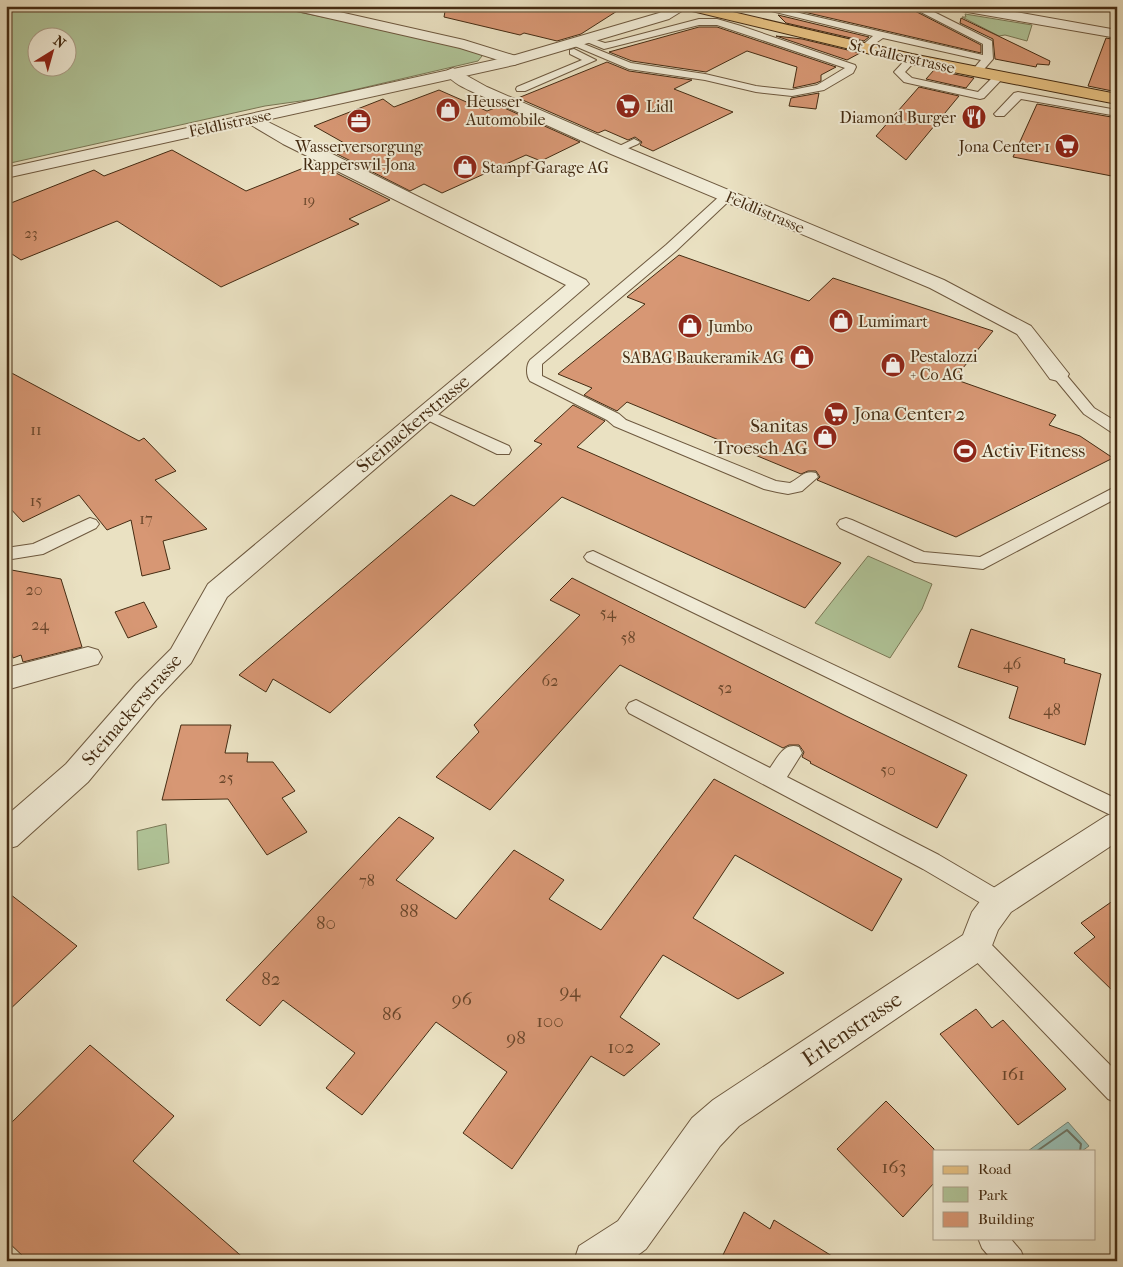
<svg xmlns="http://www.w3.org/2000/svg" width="1123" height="1267" font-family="'IM FELL French Canon',serif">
	<rect width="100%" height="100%" fill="#eae1c2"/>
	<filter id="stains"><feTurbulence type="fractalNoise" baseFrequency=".004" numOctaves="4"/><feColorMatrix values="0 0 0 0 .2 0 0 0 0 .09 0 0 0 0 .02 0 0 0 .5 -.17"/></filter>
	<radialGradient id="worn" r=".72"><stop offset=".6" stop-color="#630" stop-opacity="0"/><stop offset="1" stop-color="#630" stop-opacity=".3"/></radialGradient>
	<path fill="#b0c498" stroke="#7a7856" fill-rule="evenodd" d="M6,6H269L406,34L479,53L482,56L478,61L315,99L265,106L6,164ZM38,38H68V68H38Z
		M965,14L1032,25L1027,41L1005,35L999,36L962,17H966Z
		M868,556L932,584L922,609L890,658L815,623Z
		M166,824L169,863L138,870L137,831Z"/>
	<path fill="#98beb4" stroke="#778474" d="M1068,1122L1089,1146L1082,1151H1028Z"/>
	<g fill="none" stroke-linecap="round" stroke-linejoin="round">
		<path stroke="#6e7564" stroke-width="2" d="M1037,1151L1067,1130L1081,1144L1080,1151"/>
	</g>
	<path fill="#d79774" stroke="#452c13" d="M446,6H625L581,34L557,41L524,33L520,35L444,17Z
		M778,6H899L917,12L981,45V53Z
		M778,15L869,37L864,41L786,23Z
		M961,18L1050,61L1049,65L1037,64L1036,67L995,59L993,39L960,23Z
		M699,27H717L836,67L821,75V81L816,83L793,88L797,67L747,51L706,72L632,61L609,52Z
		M776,36L802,39L860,53L847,60Z
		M1106,38L1117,40V92L1088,86Z
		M607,62L629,71L692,80L674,89L733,112L653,151L640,145L642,142L635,137L628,140L605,130L598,133L518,98Z
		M934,70L974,78L966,88L926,79Z
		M919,87L959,96L906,160L876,136Z
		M439,90L487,111L500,106L580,142L541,161L526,155L442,193L424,184L410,191L337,154L353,148L314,126L383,99L394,107Z
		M819,93L816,109L789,106L791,98Z
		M1037,104L1117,118V177L1013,157Z
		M172,150L246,191L316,163L390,200L349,219L359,224L221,287L117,221L21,260L6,250V205L94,170L104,176Z
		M679,255L809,301L833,278L993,331L954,379L1056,415L1049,425L1080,436L1113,458L956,537L817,480L820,477L816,471H808L801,474L627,402L617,411L584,395L592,388L558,374L645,304L627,297Z
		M6,370L139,441L144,438L176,471L155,480L207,529L163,541L170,569L142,576L131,520L107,530L79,495L23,522L6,504Z
		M573,405L605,421L577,447L841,563L805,608L562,497L330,713L273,679L266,692L239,675L451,495L474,506L542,444L534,441Z
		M6,569L61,579L82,647L23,662L21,655L13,658L6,632Z
		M572,578L844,715L967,775L937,828L810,763L811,762L802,757L804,752L799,745H789L783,748L620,665L490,810L436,777L479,732L474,725L580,615L550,600Z
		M144,602L157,627L128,638L115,612Z
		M971,629L1065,659L1064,663L1101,674L1085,745L1009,718L1018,687L958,667Z
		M181,725H231L225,753H248L247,762H273L295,791L282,798L307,832L267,855L228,799L162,800Z
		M714,779L902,879L872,931L735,855L693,918L784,973L738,999L663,955L620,1017L660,1044L624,1076L591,1056L512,1169L463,1133L507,1072L436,1022L362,1115L326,1088L355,1053L283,1000L260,1026L226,1000L399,817L434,838L396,880L456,919L514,850L564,880L549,899L601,930Z
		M6,891L77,946L6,1013Z
		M1117,898V995L1074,953L1095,937L1081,923Z
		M976,1009L992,1028L1003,1020L1066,1089L1018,1125L940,1034Z
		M90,1045L174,1116L133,1161L247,1261H28L6,1240V1128Z
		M886,1101L934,1149V1183L903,1217L837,1149Z
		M744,1212L770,1229L774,1220L840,1261H720Z"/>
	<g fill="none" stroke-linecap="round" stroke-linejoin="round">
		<defs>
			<path id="service" d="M751,6H769L983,55V44L909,6H922L992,41L993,59L979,75L975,76L970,73L981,60L883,38L864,51L859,48L873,36Z
				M699,19H717L741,26L855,65L856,67L853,73L824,90L792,96L756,92L705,80L629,69L570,44L571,42H579L631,63L705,74L756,86L792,90L817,85L845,68L717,25H699L604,49L582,40L587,37L605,43L615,41Z
				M574,49L596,60L525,91H517L516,89L517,87L582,60L570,54V50Z
				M912,56L917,59L905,72L912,78L978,92L995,75H1003L1004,77L984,98L980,99L908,83L904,82L894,72L908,57Z
				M1018,92L1117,110V116L1021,99L1004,116H996L994,114L996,112L1014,93Z
				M634,139L640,142L638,144L617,153L611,150Z
				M727,192L731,193L733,196L731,199L676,251L542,364V376L619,414L626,420L776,481L790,483C800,478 804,470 816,473L818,477L802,491L788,494L777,492L764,489L614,426L607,420L530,381C526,376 526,365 530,360L666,245L723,193Z
				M1058,370L1063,371L1094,408L1117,422V434L1111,432L1084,414L1051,374L1053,371Z
				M426,409L509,446L511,450L509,454H497L421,417L418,414L421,411Z
				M1117,486V498L983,569L915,562L840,528L837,524L840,520L846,518L852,520L924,552L980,557Z
				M90,518L96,520L99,524L96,528L43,554L6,560V548L33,544Z
				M593,551L1117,799V818L587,561L584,557L587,553Z
				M636,700L770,768C778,757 784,742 799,747L802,753L787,777L939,855L1007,895L1010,902L1007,909L999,912L991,909L923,869L629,713L626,708L629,703Z
				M976,934L984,937L1117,1072V1103L1108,1099L968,953L964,945L968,937Z
				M978,1238H1010L1021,1251L1025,1261H993L982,1248Z"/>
			<path id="minor" d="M286,6H313L464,40L519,57L522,60L519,63L514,65L460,48L293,10Z
				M949,6H982L1117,30V38L956,10Z
				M453,68L487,87L623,146L944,280L1031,326L1069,374L1066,379L1058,381L1050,379L1017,334L930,288L611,154L475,93C464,88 453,83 445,73L448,70Z
				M252,114L586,280L589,284L227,597L191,663L156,700L88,782L17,846L6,849V816L66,764L136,684L171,649L208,584L566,285L283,144L246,122L244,119L246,116Z
				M88,647L98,650L102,657L98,664L6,690V668Z
				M1117,812V842L1011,912L998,930L988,956L739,1126L720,1146L646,1249L630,1261H574L579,1246L618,1221L692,1118L713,1100L963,935L972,912L987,892L1106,816Z"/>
			<path id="tertiary" d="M672,6H690L669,19L514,65L6,178V168L512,56L659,13Z"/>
			<path id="primary" d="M681,6H707L912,54L1117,94V104L912,64L688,10Z"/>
		</defs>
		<use href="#service" stroke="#6e593f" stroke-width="2"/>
		<use href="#minor" stroke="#6e593f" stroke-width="2"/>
		<use href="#tertiary" stroke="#6e593f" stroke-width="2"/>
		<use href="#primary" stroke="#452c13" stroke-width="2"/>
		<use href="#service" fill="#f1ecd7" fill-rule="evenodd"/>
		<use href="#minor" fill="#f1ecd7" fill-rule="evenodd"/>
		<use href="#tertiary" fill="#f1ecd7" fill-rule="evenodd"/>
		<use href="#primary" fill="#e5c081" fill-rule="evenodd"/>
	</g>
	<defs>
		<symbol id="supermarket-disc" viewBox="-11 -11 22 22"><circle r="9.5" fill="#8f2418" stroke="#f1ecd7"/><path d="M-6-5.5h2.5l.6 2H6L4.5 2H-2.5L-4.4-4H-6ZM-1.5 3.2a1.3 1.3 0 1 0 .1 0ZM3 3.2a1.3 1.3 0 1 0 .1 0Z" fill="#fff"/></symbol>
		<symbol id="shop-disc" viewBox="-11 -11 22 22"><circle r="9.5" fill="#8f2418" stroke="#f1ecd7"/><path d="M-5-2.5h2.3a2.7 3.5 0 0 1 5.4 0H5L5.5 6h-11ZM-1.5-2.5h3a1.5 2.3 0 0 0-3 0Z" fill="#fff"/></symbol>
		<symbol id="restaurant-disc" viewBox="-11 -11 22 22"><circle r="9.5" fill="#8f2418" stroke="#f1ecd7"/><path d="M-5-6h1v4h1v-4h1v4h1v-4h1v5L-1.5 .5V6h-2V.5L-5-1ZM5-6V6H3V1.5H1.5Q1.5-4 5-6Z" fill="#fff"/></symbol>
		<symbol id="office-disc" viewBox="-11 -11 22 22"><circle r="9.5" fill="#8f2418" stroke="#f1ecd7"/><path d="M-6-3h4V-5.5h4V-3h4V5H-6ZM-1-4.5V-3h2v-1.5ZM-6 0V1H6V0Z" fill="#fff"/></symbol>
		<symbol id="stadium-disc" viewBox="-11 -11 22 22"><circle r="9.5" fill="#8f2418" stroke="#f1ecd7"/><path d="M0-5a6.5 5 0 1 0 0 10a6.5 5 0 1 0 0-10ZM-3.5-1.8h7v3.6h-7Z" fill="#fff"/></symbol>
	</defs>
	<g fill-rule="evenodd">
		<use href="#supermarket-disc" x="614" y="92" width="28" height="28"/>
		<use href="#shop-disc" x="434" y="96" width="28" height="28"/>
		<use href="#restaurant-disc" x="960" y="103" width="28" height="28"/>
		<use href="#office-disc" x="345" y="107" width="28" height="28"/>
		<use href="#supermarket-disc" x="1053" y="132" width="28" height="28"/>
		<use href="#shop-disc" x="451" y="153" width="28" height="28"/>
		<use href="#shop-disc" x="827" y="307" width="28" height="28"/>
		<use href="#shop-disc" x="676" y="312" width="28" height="28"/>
		<use href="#shop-disc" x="788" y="343" width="28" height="28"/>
		<use href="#shop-disc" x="879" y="351" width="28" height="28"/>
		<use href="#supermarket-disc" x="822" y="400" width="28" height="28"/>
		<use href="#shop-disc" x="811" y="423" width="28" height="28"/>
		<use href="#stadium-disc" x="951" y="437" width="28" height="28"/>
	</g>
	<g text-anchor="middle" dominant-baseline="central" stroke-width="4" stroke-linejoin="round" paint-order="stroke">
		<g font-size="14" fill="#6a472b">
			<text x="309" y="200">19</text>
			<text x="31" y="233">23</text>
		</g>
		<g font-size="16" fill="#452c13" stroke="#f1ecd7">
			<text transform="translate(902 56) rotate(13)">St. Gallerstrasse</text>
			<text transform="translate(230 123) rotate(-12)">Feldlistrasse</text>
			<text transform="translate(765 212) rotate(23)">Feldlistrasse</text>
		</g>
		<g font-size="16" fill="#452c13" stroke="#f1ecd7" text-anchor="start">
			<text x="466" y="101">Heusser<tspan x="466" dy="18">Automobile</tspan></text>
			<text x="646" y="106">Lidl</text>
			<text x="956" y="117" text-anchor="end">Diamond Burger</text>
			<text x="359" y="146" text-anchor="middle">Wasserversorgung<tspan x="359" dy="18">Rapperswil-Jona</tspan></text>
			<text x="1050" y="146" text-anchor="end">Jona Center 1</text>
			<text x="482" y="167">Stampf-Garage AG</text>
			<text x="858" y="321">Lumimart</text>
			<text x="708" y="326">Jumbo</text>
			<text x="910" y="356">Pestalozzi<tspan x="910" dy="18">+ Co AG</tspan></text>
			<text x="784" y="357" text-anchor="end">SABAG Baukeramik AG</text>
		</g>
		<g font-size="16" fill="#6a472b">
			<text x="36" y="429">11</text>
			<text x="36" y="500">15</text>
			<text x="146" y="518">17</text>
			<text x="34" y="589">20</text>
			<text x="608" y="612">54</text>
			<text x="40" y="624">24</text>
			<text x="628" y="637">58</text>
			<text x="1012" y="663">46</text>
			<text x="550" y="680">62</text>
			<text x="725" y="687">52</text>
			<text x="1052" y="709">48</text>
			<text x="888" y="769">50</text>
			<text x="226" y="777">25</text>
			<text x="367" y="880">78</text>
		</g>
		<g font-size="19" fill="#452c13" stroke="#f1ecd7" text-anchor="start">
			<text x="854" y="414">Jona Center 2</text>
			<text x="808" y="426" text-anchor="end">Sanitas<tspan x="808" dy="22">Troesch AG</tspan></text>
			<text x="982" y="451">Activ Fitness</text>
		</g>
		<g font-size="19" fill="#452c13" stroke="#f1ecd7">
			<text transform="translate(413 424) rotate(-40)">Steinackerstrasse</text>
			<text transform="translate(132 710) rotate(-49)">Steinackerstrasse</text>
		</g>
		<g font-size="19" fill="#6a472b">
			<text x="409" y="911">88</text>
			<text x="326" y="923">80</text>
			<text x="271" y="979">82</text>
			<text x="570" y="991">94</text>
			<text x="462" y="999">96</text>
			<text x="392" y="1014">86</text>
			<text x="550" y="1021">100</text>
			<text x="516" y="1038">98</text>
			<text x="621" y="1047">102</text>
			<text x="1013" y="1074">161</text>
			<text x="894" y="1167">163</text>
		</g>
		<g font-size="22" fill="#452c13" stroke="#f1ecd7">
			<text transform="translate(852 1029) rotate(-34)">Erlenstrasse</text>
		</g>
	</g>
	<rect width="1123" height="1267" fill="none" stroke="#eae1c2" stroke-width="25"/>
	<rect x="8" y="8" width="1108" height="1252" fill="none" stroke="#452c13" stroke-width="2.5"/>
	<rect x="12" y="12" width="1098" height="1242" fill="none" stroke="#452c13"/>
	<rect x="933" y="1150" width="162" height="90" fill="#f1ecd7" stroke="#ac9f89"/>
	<rect x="943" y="1166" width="25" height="8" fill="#e5c081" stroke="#ac9f89"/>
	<text x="978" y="1174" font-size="15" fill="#452c13">Road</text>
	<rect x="943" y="1187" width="25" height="15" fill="#b0c498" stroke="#ac9f89"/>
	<text x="978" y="1200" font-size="15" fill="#452c13">Park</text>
	<rect x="943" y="1212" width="25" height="15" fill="#d79774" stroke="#ac9f89"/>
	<text x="978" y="1224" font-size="15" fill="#452c13">Building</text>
	<g transform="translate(52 52) rotate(37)"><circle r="24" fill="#f1ecd7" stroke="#ac9f89"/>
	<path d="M0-4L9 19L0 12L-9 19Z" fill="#8f2418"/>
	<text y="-8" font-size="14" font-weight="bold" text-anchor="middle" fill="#452c13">N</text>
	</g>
	<rect width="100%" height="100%" filter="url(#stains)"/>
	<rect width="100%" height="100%" fill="url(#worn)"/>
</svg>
